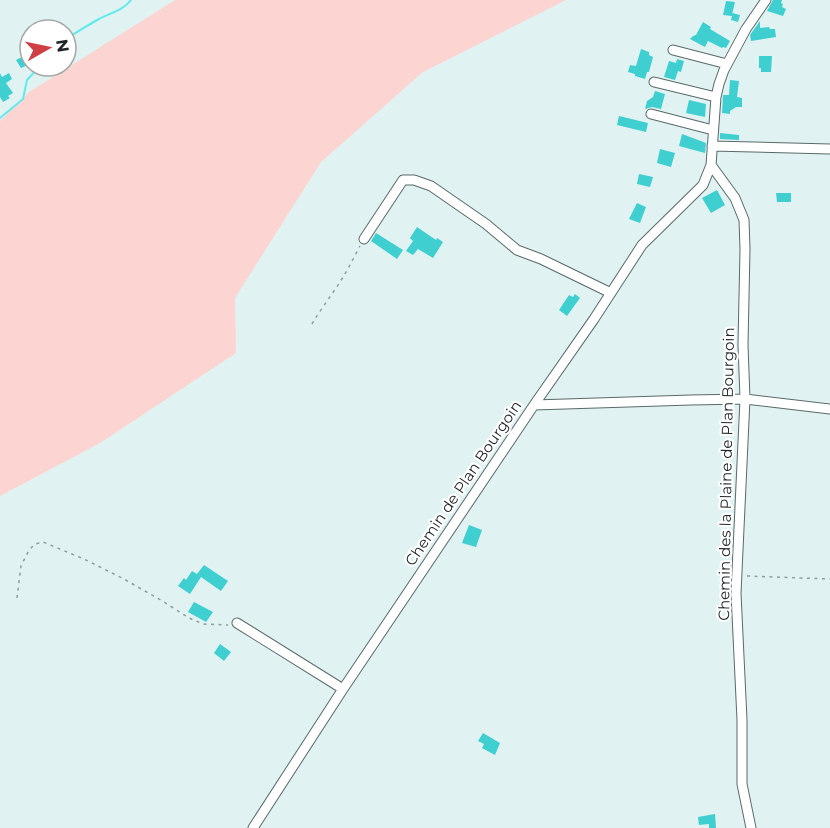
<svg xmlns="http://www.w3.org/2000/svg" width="830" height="828" font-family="Montserrat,sans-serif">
	<rect width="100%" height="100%" fill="#e0f2f2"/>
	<path fill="#fcd5d2" d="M175,0H566L423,72L321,162L235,298L236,353L100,443L0,496V121L29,92Z"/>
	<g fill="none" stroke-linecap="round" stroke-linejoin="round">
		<path stroke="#62eaed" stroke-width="2" d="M66,39C77,32 88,25 99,19C110,13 124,10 131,0
			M0,118L23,99L27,80L40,66"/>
	</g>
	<path fill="#40cfd1" d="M773,0H782L781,3L783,4L782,7L786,9L783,16L767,11Z
		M726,1L735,2L732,15V13L740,15L738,22L731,20L732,16L723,15Z
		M760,21V28L769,27L770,29H775L776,37L751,41L750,35Z
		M703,22L711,27L710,29L730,41L726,48L723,47L722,48L708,41L705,47L690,39L693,36L696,35Z
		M641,49L649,52V55L653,57L649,72H647L645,79L635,76V74L628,72L630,65L636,66Z
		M30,53V64L21,68L16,60Z
		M759,56H772L771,72H761V68H759Z
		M677,59L684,61L681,72L678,71L675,80L664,77L669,61L676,63Z
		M0,73L2,77L9,73L12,79L6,83L13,93L8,96L10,98L3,102L0,97Z
		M730,80L739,81L737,97L742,98V107H736L730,111V114L722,113L723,95H729Z
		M655,91L665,94L661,109L652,107L645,109L647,101L653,97Z
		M689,100L706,104L705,117L686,113Z
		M619,116L648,123L646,132L617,125Z
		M720,133L739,135V140L720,139Z
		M682,134L706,143L705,153L679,146Z
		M660,149L675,153L671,167L657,163Z
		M639,174L653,177L650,187L637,184Z
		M717,190L725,205L711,213L702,198Z
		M776,193H791V202H777Z
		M637,203L646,207L640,223L629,219Z
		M417,227L436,240L437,238L443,242L433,258L418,249L413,255L406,251L413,241L410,238Z
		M376,233L403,250L397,259L371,241Z
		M575,294L580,298L567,316L559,310L569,295L573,297Z
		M469,525L482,530L476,547L462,543Z
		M204,565L228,581L221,591L201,577L190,594L178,586L184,578L186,580L192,571L197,574Z
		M194,602L213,612L206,622L188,612Z
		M220,644L231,652L224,661L214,653Z
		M483,733L500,743L495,755L482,748L484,744L478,741Z
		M715,814L716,828H709V824L699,825L698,817Z"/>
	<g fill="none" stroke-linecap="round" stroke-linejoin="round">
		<defs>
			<path id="minor" d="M673,50L727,64
				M654,82L716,97
				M651,114L713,130
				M712,146L830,149
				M711,165L735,198L744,220L745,249L743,345L745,399L736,593L742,720V784L751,828
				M364,239L403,180H414L431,186L486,224L517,250L541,259L611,293
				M534,405L691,400L745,399L830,409
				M237,623L343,689
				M253,828L343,689L534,405L594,319L642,245L703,185L711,165L716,97L719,84L724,70L746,29L766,0"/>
		</defs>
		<use href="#minor" stroke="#5a6969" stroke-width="11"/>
		<path stroke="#909d9d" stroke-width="1.5" stroke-dasharray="3 4.5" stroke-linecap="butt" d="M312,324C319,312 328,300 336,288C345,275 352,261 360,246
			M747,576L830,579
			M17,598L21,566L29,550L35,544L43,542L84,559L124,579L164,602L189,618L203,624L228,625"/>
		<use href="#minor" stroke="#fff" stroke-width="9"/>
	</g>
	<g text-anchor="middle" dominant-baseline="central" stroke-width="4.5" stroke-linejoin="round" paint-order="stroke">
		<g font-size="15" fill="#202626" stroke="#fff">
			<text transform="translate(726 474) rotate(-89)">Chemin des la Plaine de Plan Bourgoin</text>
			<text transform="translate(463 483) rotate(-56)">Chemin de Plan Bourgoin</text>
		</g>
	</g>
	<g transform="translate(48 48) rotate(81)"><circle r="28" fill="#ffffff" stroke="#a6a8a8" stroke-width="1.5"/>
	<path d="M0-4.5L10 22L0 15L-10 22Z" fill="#cf3f46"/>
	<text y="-9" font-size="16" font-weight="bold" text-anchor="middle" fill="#202626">N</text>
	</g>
</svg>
